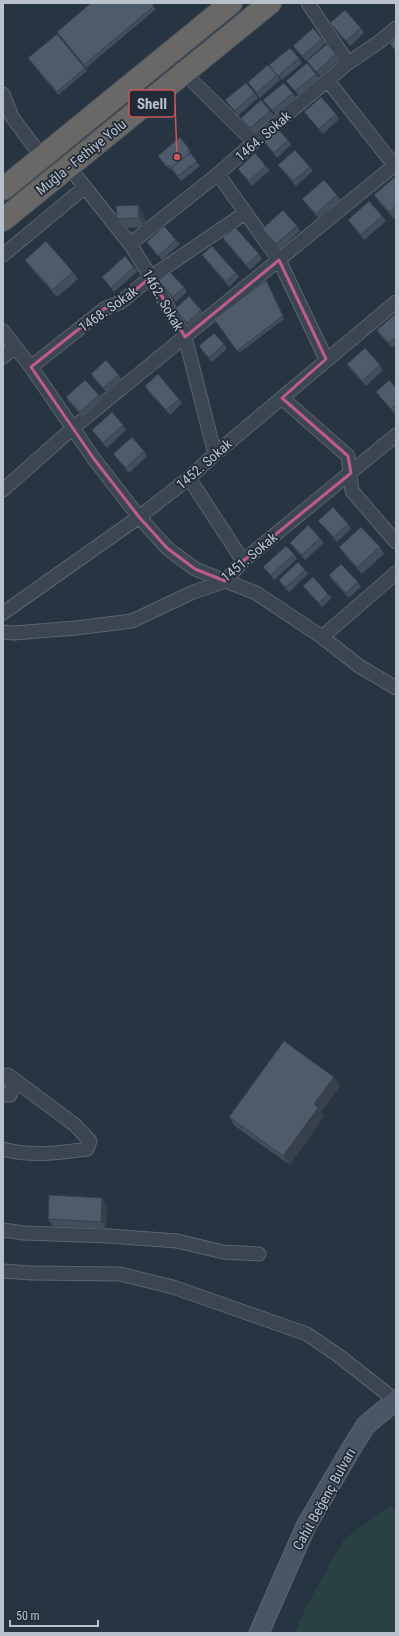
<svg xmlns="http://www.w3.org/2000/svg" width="399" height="1636" font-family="'Roboto Condensed',sans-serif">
	<rect width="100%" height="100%" fill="#273442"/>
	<path fill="#294143" d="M390,1506L396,1511V1633H295L305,1609L344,1539Z"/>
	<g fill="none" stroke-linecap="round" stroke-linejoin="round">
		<defs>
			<path id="minor" d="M308,3L348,63
				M184,73L254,142
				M328,81L394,165
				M3,94L12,117L42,157
				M69,167L130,244L151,277L185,337L215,454
				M218,174L279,260L326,359
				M130,244L218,174L254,142L348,63L379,42L396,28
				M3,255L85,187
				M3,331L31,367L94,459L139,517L167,548L195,569L256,593L322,637L359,666L396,688
				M3,357L15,347
				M31,367L104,309L121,302L151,277L245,213
				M282,398L348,456L352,491L396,542
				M189,478L243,561
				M3,490L73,428L396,164
				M3,613L139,517L189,478L215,454L396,302
				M3,632L14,633L76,628L132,621L191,593L225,581L243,561L396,435
				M322,637L396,573
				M3,1095H10L13,1088L8,1075
				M3,1149C32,1157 58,1153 87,1149L90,1141L75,1125L8,1075
				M3,1230L24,1233L109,1236L177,1241L223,1252L259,1254
				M3,1271L31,1273L120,1274L173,1287L307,1334L339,1356L395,1400"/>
			<path id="secondary" d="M259,1633L306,1526L351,1449L366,1425L396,1400"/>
			<path id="trunk" d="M3,189L231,3
				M3,220L270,3"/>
		</defs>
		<use href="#minor" stroke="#5a646f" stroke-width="15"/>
		<use href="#secondary" stroke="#5a646f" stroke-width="21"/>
		<use href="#trunk" stroke="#46515c" stroke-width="24"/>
		<use href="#minor" stroke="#3c4652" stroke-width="13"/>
		<use href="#secondary" stroke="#4a5565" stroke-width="19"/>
		<use href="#trunk" stroke="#696866" stroke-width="22"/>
	</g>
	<path fill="#434e5c" d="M151,3L156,9L86,68L58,34Z
		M330,23L361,28L364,33L350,46L334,27Z
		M322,39L326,43L306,61L293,46Z
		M336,54L340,59L320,76L307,61Z
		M299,58L302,63L282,80L269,65Z
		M30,61L85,68L87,71L58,95Z
		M316,74L319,78L299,96L286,81Z
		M277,75L280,80L260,98L248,82Z
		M255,93L258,98L238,116L225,100Z
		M293,93L296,98L276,115L263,100Z
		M270,111L274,115L254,133L241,118Z
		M304,112L336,114L339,119L323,134L308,117Z
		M180,137L191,151L189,152L200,166L181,181L170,168L169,169L158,156Z
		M288,140L291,145L277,158L264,142Z
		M278,165L310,167L313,171L296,186L282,170Z
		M266,166L270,170L252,186L241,173L238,169Z
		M396,177V217L394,219L379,202L374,195Z
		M337,195L341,200L319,219L302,199Z
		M138,205L144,214L145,227L123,228L117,219Z
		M382,216L386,221L364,240L348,220Z
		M297,226L300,231L280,249L266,234L262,229Z
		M223,238L259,254L262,259L250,270L226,243Z
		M176,240L180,244L162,260L147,242Z
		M202,255L236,273L239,277L229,287L206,260Z
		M25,260L73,272L78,279L57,297L30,267Z
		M134,267L138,271L114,292L102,277Z
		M159,281L184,287L187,292L176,302L162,286Z
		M267,282L284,319L239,353L214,319Z
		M175,309L201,310L204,314L190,327Z
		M396,316V344L392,348L380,335L377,330Z
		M224,344L227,349L212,362L202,351L199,346Z
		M347,364L380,365L383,370L366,386L350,369Z
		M91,374L119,375L122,379L107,393L94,379Z
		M145,386L179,399L182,403L170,415L148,391Z
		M396,388V412L394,413L379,396L376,392Z
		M99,395L102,400L83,417L69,402L66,397Z
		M123,425L126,430L107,448L92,430Z
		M144,451L147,456L129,473L113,454Z
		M318,521L348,524L351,529L337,542L322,525Z
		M320,538L324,543L305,560L293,547L290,543Z
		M339,547H380L384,554L362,574L344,554Z
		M294,554L297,559L274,580L267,571L263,567Z
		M305,570L308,574L289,592L282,585L279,580Z
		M329,575L358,582L361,587L349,598L332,580Z
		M303,586L328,594L332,598L322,607L306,590Z
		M334,1077L340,1086L321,1112L324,1116L290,1165L235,1126L229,1117Z
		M107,1205L106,1229L53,1226L48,1219Z"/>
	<path fill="#37404b" d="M138,205L144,214L145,227L139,218Z
		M334,1077L340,1086L321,1112L324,1116L290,1165L283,1156L314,1104Z
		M102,1198L107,1205L106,1229L101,1222Z"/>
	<path fill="#4e5b6b" stroke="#37404b" d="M91,3H151L154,6L84,65L57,32Z
		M345,10L361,28L346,41L330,23Z
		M313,28L322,39L302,56L293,46Z
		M57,34L85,68L57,92L28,58Z
		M396,38V51L390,44Z
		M327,44L336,54L316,72L307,61Z
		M290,48L299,58L278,76L269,65Z
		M307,63L316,74L295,91L286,81Z
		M268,65L277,75L257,93L248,82Z
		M246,83L255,93L235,111L225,100Z
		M284,83L293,93L272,110L263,100Z
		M321,97L336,114L319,129L304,112Z
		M261,100L270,111L250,128L241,118Z
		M278,129L288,140L274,153L264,142Z
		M180,137L189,149L188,150L190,153L171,168L173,170L169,165L167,167L158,156Z
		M295,150L310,167L293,181L278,165Z
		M190,153L197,161L178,176L171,168Z
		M255,153L266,166L249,181L238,169Z
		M396,176V206L389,212L374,195Z
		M324,180L337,195L316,214L302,199Z
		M369,201L382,216L361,235L348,220Z
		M138,205L139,218L117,219L116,206Z
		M283,210L297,226L276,244L262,229Z
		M164,226L176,240L158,256L147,242Z
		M235,227L259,254L246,265L223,238Z
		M46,241L73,272L52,290L25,260Z
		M212,246L236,273L226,282L202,255Z
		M125,256L134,267L111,288L102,277Z
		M169,271L184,287L173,297L159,281Z
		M266,280L283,316L237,351L214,319Z
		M189,296L201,310L187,323L175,309Z
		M395,314L396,316V336L389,343L377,330Z
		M214,333L224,344L209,358L199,346Z
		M365,348L380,365L362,381L347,364Z
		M106,360L119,375L103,388L91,374Z
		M158,374L179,399L166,410L145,386Z
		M85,380L99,395L80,412L66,397Z
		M389,380L396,388V404L391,409L376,392Z
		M112,412L123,425L103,443L92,430Z
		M132,437L144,451L126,468L113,454Z
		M333,507L348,524L334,537L318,521Z
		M308,525L320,538L302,555L290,543Z
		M361,527L380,547L357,567L339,547Z
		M286,546L294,554L271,575L263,567Z
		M298,562L305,570L286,587L279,580Z
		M341,564L358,582L346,593L329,575Z
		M313,577L328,594L319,603L303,586Z
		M284,1041L334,1077L314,1104L318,1108L283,1156L229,1117Z
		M49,1195L102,1198L101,1222L48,1219Z"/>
	<path fill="none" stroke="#be5c88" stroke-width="3" stroke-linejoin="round" d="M279,260L326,359L282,398L348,456L351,473L243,561L225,581L195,569L167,548L139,517L94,459L31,367L104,309L121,302L151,277L185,337Z"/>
	<g text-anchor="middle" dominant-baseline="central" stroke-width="3.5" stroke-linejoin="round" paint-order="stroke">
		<g font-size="14" fill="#b9c1cc" stroke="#202b37">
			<text transform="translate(263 136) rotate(-41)">1464. Sokak</text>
			<text transform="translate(81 157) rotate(-39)">Muğla - Fethiye Yolu</text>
			<text transform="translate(163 300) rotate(60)">1462. Sokak</text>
			<text transform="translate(108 309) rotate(-35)">1468. Sokak</text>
			<text transform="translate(204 464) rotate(-41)">1452. Sokak</text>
			<text transform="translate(249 557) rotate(-40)">1451. Sokak</text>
			<text transform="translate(324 1499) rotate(-61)">Cahit Beğenç Bulvarı</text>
		</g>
	</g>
	<path fill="none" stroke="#cd5659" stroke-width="1.5" d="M177 157L175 104"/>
	<circle fill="#cd5659" stroke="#202b37" stroke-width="1.5" cx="177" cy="157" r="4"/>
	<rect fill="#202b37" stroke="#cd5659" stroke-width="1.5" x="129" y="90" width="46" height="27" rx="4"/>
	<g font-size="15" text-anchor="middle" font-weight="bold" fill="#b9c1cc">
		<text x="152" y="109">Shell</text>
	</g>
	<rect width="399" height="1636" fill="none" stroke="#b9c1cc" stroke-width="8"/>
	<path d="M10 1620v6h88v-6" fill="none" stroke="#b9c1cc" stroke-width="2"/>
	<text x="16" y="1620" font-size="12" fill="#b9c1cc" stroke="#202b37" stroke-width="3" paint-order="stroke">50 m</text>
</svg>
